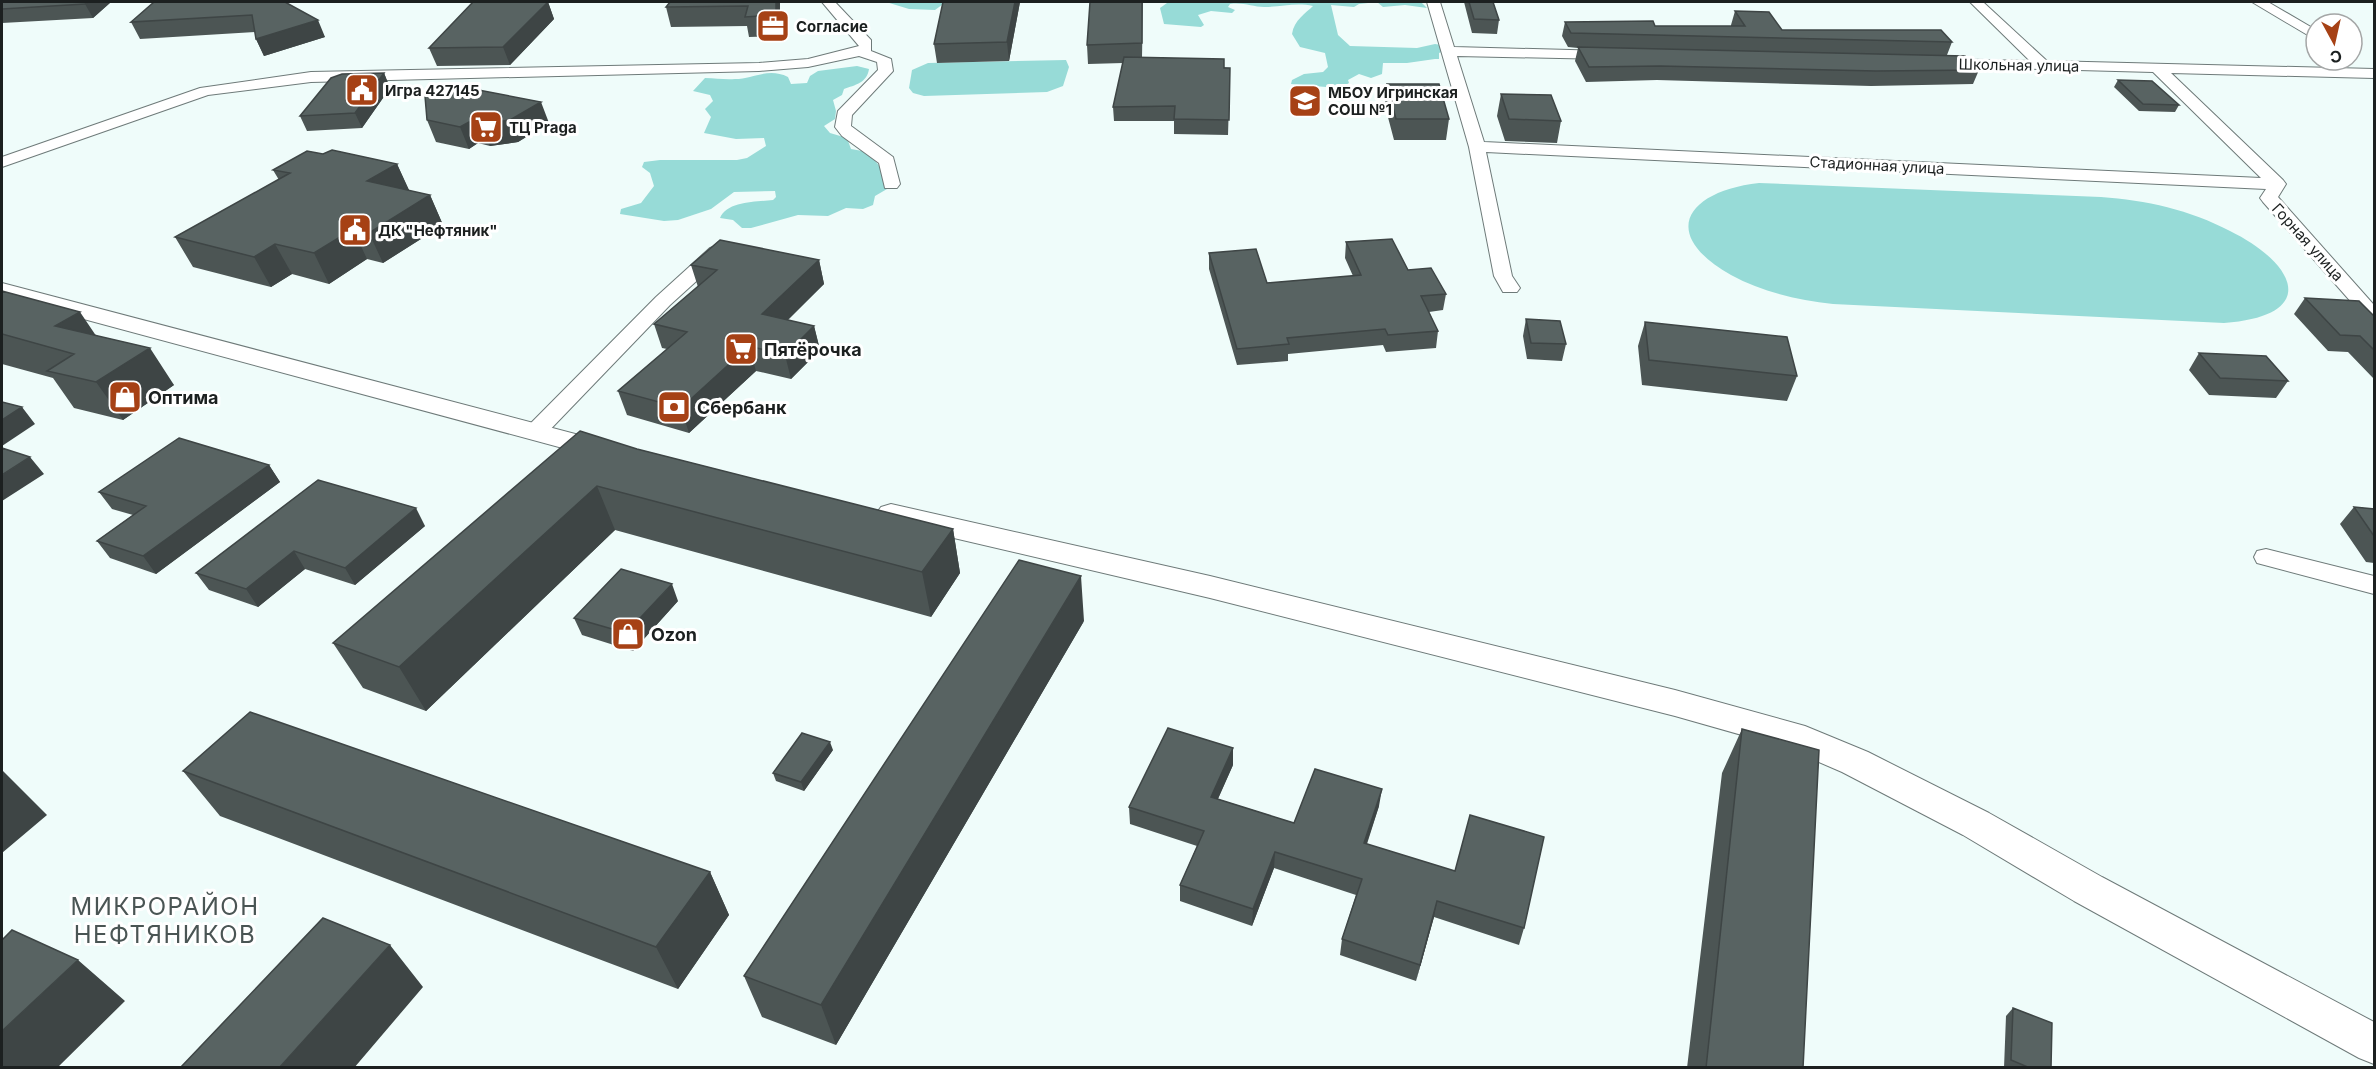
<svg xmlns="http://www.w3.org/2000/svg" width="2376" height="1069" font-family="Inter,sans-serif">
	<rect width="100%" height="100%" fill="#effcfa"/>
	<path fill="#97dbd7" d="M886,2H946L935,10L909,9Z
		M1167,3L1421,2L1427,8L1405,5L1383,7L1377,2L1359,4L1354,7L1331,5L1338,35L1350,46L1417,48L1435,44L1441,45L1444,51L1439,53V59H1435L1407,63H1383L1382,74L1371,78L1359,74L1348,80L1349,83L1344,86L1326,87L1291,84L1292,80L1304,74L1323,72L1328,67L1325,53L1300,47L1292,34C1294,20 1306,13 1313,6C1296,2 1281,7 1264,7C1253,7 1243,2 1230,4L1228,7L1235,10L1232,13L1211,11L1198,15L1204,25L1201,27L1164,24L1160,8Z
		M1066,60L1069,67L1063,86L1047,92L924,96L913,93L909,88L912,70L928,63Z
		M857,66L869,69C867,83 855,85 844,89L842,95L833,100L836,111L835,119L824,126L830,133L847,138L851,149L868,152L889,178L887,189L875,196L873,205L863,209L846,208L828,216L798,215L751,228H742L733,220L720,218C727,201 757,202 773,200L776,197L775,191L734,192L711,209L678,220L664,221L620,214L621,209L641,203L654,186L650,173L642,167L644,162L660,160H737L747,158L766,146L764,138L736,139L704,133L711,117L705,109L713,101L710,95L693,91L705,78C716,78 725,80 735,79C754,79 768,67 788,77L791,84L807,83L810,76L818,71Z
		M1759,183L2101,197C2146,200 2190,210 2230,231C2297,264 2320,316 2224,323L1833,304C1797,300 1762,292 1731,275C1657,233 1688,191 1759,183Z"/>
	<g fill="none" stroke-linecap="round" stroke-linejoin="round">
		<defs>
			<path id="minor" d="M822,2H835L871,40V51L891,59L893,71L852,115L851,126L893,157L900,184L897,188H885L879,163L842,136L835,127L838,111L878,70L877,62L859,56L808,67L759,71L311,82L208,95L2,167V157L200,88L311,72L759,63L808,59L859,46Z
				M1427,2H1440L1454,47L1607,51L1614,55L1607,59L1457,56L1484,142L2261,178L2153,72L1934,66L1932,63L1934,60L1939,59L2030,61L1970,2H1983L2047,61L2374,69V78L2171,73L2283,180L2286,184L2278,197L2374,305V322L2367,320L2263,202L2260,198L2266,189L1486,152L1512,276L1520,288L1517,292H1503L1494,276L1469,147Z
				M2252,2H2268L2316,30V40Z
				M717,246L726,252L724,256L670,305L543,437H527L524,432L527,427L656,297L710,248Z
				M2266,549L2374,576V594L2257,563L2254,557L2257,551Z"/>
			<path id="tertiary" d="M2,283L617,445L621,451L617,457L607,460L2,297Z
				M891,504L1210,576L1675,690L1805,726L1868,752L1989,813L2102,877L2374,1022V1064L2359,1058L2074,901L1963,835L1842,772L1784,747L1675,716L1210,598L881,521L876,514L881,507Z"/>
		</defs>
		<use href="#minor" stroke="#6e7a79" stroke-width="2"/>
		<use href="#tertiary" stroke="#6e7a79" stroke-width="2"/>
		<use href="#minor" fill="#fff" fill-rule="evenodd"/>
		<use href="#tertiary" fill="#fff" fill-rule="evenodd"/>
	</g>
	<path fill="#4c5554" d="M2,2H111L93,18L2,23Z
		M285,2L325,37L264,56L256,39L255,32L140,39L131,22Z
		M548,2L554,19L510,65L437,66L429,48Z
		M780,2V36L749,37L747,26L671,27L666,7Z
		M943,2H1020L1009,61L937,63L934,44Z
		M1143,2L1142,57L1230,68L1228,135L1174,134V121H1114L1113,107L1123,63L1088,64L1087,45Z
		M1464,2H1493L1499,20L1497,34L1472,33Z
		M1735,11L1782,30L1952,42L1947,55L1979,70L1973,84L1871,86L1657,80L1586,82L1575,61L1578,48L1568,47L1562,36L1565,22L1655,26H1731V25Z
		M384,73L390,88L362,128L307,131L300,116Z
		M2118,80L2179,105L2175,112L2139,111L2114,87Z
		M1387,84L1449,119L1446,140H1394L1385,106Z
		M1501,94L1561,121L1557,143L1505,141L1497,116Z
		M427,120L549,123L518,142L490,146L478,143L469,149L436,142Z
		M323,154L397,164L409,191L430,195L443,225L383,263L367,259L329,284L292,274L271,287L193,267L175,237L279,180L273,170Z
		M1346,242L1408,270L1446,294L1443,310L1429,312L1438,331L1436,348L1386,352L1383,345L1288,354V361L1237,365L1209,269V253L1267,283L1353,276L1345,258Z
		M819,260L824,284L788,320L814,326L820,350L791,379L756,371L689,433L627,415L618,391L667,349L662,348L654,324L698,287L691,265Z
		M2,291L96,335L174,385L123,420L74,408L53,378L2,364Z
		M2305,298L2374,316V379L2348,352L2328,351L2294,314Z
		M1526,319L1566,344L1562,361L1527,359L1523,336Z
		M1645,322L1797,376L1787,401L1642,385L1638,346Z
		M2199,353L2288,381L2276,398L2209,395L2189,370Z
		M637,449L953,529L960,573L931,617L615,530L426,711L363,688L333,643Z
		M269,465L280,482L156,574L110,558L97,541L133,515L112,509L99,492Z
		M318,480L425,526L355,585L305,569L258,607L209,590L196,573Z
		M2354,507L2374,509V563L2366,562L2340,524Z
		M678,601L633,651L582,635L574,618Z
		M1084,621L836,1045L762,1017L744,976Z
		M1742,729L1803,1068H1687L1722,773Z
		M833,750L804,791L776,781L773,773Z
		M1233,765L1218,799L1294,823L1379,806L1367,844L1524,928L1519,945L1434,917L1416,981L1340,955L1342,939L1356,895L1274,868L1252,926L1180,901V885L1197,846L1130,824L1129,807Z
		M183,771L710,872L729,915L678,989L220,816Z
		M2013,1008L2051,1068H2004L2006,1016Z"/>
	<path fill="#3e4545" d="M88,2H111L93,18L85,4Z
		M548,2L554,19L510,65L503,47Z
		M776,2H780V36L776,15Z
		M1015,2H1020L1009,61L1007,42Z
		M318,20L325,37L264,56L256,39Z
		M384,73L390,88L362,128L355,113Z
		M541,102L549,123L518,142L490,146L482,124Z
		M469,122L478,143L469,149L460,127Z
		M397,164L410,192L367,181Z
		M430,195L443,225L383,263L369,233Z
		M353,229L367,259L329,284L314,253Z
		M275,244L292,274L271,287L254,257Z
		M819,260L824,284L769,338L762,314Z
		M80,312L105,349L55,326Z
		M814,326L820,350L791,379L785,355Z
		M749,346L756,371L689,433L681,408Z
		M150,348L174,385L123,420L96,382Z
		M22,407L35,424L2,446V420Z
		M30,457L44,474L2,501V475Z
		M269,465L280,482L156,574L143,556Z
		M597,486L615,530L426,711L399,667Z
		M416,508L425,526L355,585L345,568Z
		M953,529L960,573L931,617L922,572Z
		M294,551L305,569L258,607L246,589Z
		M1081,576L1084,621L836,1045L821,1005Z
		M672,584L678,601L633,651L626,633Z
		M830,742L833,750L804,791L801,782Z
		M1233,748V765L1211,814V797Z
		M3,771L47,815L2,853V772Z
		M1382,789L1379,806L1361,860L1364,843Z
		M1275,852L1274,868L1252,926L1253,909Z
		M710,872L729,915L678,989L656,947Z
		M1437,901L1434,917L1416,981L1420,965Z
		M390,945L423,987L354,1068H279Z
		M78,960L125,1001L57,1068H2V1031Z"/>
	<path fill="#586362" stroke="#3e4545" stroke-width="1.5" d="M2,2H88L85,4L2,9Z
		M154,2H285L318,20L256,39L252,15L131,22Z
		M473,2H548L503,47L429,48Z
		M670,2H776V15L745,17L748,6L666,7Z
		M943,2H1015L1007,42L934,44Z
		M1090,2H1142V43L1087,45Z
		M1469,2H1493L1499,20L1474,19Z
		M1735,11L1769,12L1782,30H1941L1952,42L1571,33L1565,22L1653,21L1655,26H1745Z
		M1578,47L1965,56L1979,70L1876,71L1660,66L1589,67Z
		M1124,57L1224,59V68H1230L1229,120L1174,119L1175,106L1113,107Z
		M384,73L355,113L300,116L331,78L342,74Z
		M2118,80L2152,81L2179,105L2143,104Z
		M1387,84H1439L1449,119H1396Z
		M468,88L541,102L510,120L482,124L469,122L460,127L427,120L425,96Z
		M1501,94L1551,95L1561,121L1509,119Z
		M332,150L397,164L367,181L430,195L369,233L353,229L314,253L275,244L254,257L175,237L290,173L273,170L307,151L323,154Z
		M1392,239L1408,270L1431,268L1446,294L1421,296L1438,331L1388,335L1385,329L1287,338L1289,344L1237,349L1209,253L1256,249L1267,283L1361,275L1346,242Z
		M720,240L819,260L762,314L814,326L785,355L749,346L681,408L618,391L687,332L654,324L717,270L691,265Z
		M2,291L80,312L55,326L150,348L96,382L47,371L74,354L2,334Z
		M2305,298L2359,301L2374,316V350L2360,336L2340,335Z
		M1526,319L1560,321L1566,344L1531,343Z
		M1645,322L1787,337L1797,376L1649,360Z
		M2199,353L2266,356L2288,381L2220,378Z
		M2,402L22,407L2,420Z
		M580,431L637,449L953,529L922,572L597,486L399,667L333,643Z
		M179,438L269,465L143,556L97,541L146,506L99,492Z
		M2,448L30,457L2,475Z
		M318,480L416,508L345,568L294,551L246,589L196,573Z
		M2354,507L2374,509V536Z
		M1019,560L1081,576L821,1005L744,976Z
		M621,569L672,584L626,633L574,618Z
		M250,712L710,872L656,947L183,771Z
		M1168,728L1233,748L1211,797L1294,823L1315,769L1382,789L1364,843L1455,871L1470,815L1544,837L1524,928L1437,901L1420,965L1342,939L1362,879L1275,852L1253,909L1180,885L1204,831L1129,807Z
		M1742,729L1819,750L1803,1068H1706Z
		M802,733L830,742L801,782L773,773Z
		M323,918L390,945L279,1068H180Z
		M12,930L78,960L2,1031V940Z
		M2013,1008L2052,1023L2051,1068H2030L2011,1060Z"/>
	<defs>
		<symbol id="office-square" viewBox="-11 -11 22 22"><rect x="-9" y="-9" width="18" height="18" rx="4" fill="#a64115" stroke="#fff"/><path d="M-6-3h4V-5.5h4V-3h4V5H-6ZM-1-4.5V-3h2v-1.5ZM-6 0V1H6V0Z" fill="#fff"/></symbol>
		<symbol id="civic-square" viewBox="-11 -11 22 22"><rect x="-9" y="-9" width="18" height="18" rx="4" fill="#a64115" stroke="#fff"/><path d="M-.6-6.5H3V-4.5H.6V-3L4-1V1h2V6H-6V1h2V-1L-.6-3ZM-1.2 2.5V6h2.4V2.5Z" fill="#fff"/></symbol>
		<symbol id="school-square" viewBox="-11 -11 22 22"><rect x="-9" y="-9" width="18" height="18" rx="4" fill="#a64115" stroke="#fff"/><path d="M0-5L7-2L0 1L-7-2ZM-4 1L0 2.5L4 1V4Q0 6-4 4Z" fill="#fff"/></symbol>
		<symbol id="supermarket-square" viewBox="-11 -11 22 22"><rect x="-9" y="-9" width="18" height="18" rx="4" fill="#a64115" stroke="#fff"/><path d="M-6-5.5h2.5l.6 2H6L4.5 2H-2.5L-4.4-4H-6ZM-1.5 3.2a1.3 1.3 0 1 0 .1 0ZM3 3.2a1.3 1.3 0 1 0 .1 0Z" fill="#fff"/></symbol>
		<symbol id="shop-square" viewBox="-11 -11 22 22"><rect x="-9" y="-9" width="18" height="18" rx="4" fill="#a64115" stroke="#fff"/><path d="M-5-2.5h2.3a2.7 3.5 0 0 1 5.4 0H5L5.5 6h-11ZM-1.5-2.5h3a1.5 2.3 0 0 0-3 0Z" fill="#fff"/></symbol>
		<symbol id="bank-square" viewBox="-11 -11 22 22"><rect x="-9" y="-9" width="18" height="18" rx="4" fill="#a64115" stroke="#fff"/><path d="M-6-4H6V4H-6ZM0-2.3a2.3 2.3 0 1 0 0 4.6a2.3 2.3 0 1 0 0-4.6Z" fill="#fff"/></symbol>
	</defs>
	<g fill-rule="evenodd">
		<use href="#office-square" x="754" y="7" width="38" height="38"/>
		<use href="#civic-square" x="343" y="71" width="38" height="38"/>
		<use href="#school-square" x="1286" y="82" width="38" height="38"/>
		<use href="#supermarket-square" x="467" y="108" width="38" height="38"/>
		<use href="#civic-square" x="336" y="211" width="38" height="38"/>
		<use href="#supermarket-square" x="722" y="330" width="38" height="38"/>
		<use href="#shop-square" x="106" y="378" width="38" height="38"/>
		<use href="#bank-square" x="655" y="388" width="38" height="38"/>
		<use href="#shop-square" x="609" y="615" width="38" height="38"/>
	</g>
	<g text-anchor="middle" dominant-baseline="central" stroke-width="6" stroke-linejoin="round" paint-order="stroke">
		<g font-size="15" font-weight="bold" fill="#1c2020" stroke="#fff" text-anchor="start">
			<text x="796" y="26">Согласие</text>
			<text x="385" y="90">Игра 427145</text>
			<text x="1328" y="92">МБОУ Игринская<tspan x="1328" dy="17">СОШ №1</tspan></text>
			<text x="509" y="127">ТЦ Praga</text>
			<text x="378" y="230">ДК "Нефтяник"</text>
		</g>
		<g font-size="15" fill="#1c2020" stroke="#fff">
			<text transform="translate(2019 65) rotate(1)">Школьная улица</text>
			<text transform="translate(1877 165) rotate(3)">Стадионная улица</text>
			<text transform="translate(2308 242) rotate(48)">Горная улица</text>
		</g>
		<g font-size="18" font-weight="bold" fill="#1c2020" stroke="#fff" text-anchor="start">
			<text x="764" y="349">Пятёрочка</text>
			<text x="148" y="397">Оптима</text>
			<text x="697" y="407">Сбербанк</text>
			<text x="651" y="634">Ozon</text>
		</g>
		<g font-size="24" letter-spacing="1.5" fill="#4a5554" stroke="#fff">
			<text x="165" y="906">МИКРОРАЙОН<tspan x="165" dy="28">НЕФТЯНИКОВ</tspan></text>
		</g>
	</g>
	<rect width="2376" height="1069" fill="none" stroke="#1c2020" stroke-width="6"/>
	<g transform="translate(2334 42) rotate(172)"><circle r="28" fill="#ffffff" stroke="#a4a6a6" stroke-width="1.5"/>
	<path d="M0-4.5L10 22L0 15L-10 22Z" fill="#a64115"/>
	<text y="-9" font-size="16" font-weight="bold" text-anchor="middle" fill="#1c2020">С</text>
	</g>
</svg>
